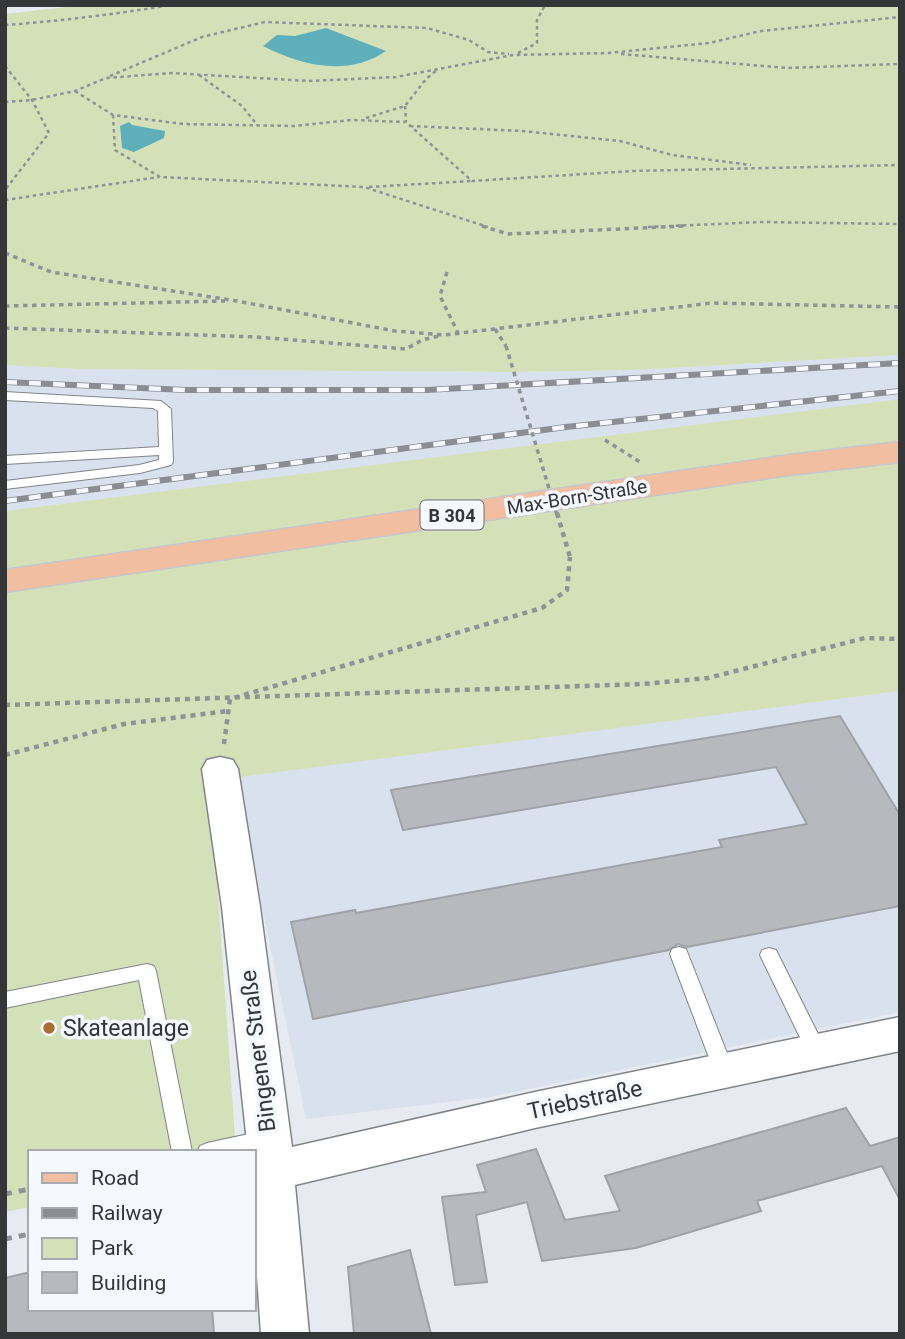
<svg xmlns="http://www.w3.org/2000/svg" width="905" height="1339" font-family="Roboto,sans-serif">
	<rect width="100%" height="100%" fill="#e7ebf1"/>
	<path fill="#dae1ee" d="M900,355V399L5,511V365L79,369L515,372L633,370Z
		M900,691V1012L490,1097L306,1119L235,777Z"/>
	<path fill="#d4e0b8" d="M85,5H900V355L633,370L515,372L79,369L5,365V14Z
		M900,399V691L210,781L236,1152H30V1207L5,1212V511Z"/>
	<path fill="#5fafba" d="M326,28L386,51C348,77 302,66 263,46L277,35L295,36Z
		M129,122L132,125L165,131L164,138L134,152L122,148L120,126Z"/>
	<path fill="#b6babf" stroke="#9fa2a8" stroke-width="2" d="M840,716L900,815V906L687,947L678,944L669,950L313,1019L291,922L355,910L356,913L722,847L719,840L807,824L776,767L403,830L391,790Z
		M846,1108L870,1146L900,1137V1200L882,1166L757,1201L761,1211L636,1248L542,1261L527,1202L476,1215L487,1282L455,1285L442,1197L486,1192L477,1165L536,1149L565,1220L620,1211L605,1176Z
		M410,1250L431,1334H354L348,1267Z
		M30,1272V1309H212L214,1334H5V1278Z"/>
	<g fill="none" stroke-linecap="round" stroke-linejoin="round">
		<defs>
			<path id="service" d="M5,392L161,401L171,409L173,462L171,465L140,473L5,489V481L139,465L159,460V455L5,464V456L159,447L158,411L153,408L5,400Z
				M679,947L686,949L688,954L734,1071L731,1077L724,1079L717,1077L714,1071L670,954L672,949Z
				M769,948L776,950L827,1052L824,1058L817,1060L810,1058L807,1052L760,955L762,950Z
				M147,964L154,966L156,971L192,1152H172L139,980L5,1008V992Z
				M267,1130L274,1133L277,1139L274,1145C249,1154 223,1152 197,1152L200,1146L207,1143Z"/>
			<path id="minor" d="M220,757L233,760L238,769L260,907L292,1147L535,1092L900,1017V1051L535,1128L295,1185L309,1334H261L254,1231V1152H248L222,907L202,769L207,760Z"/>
			<path id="primary" d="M900,442V462L789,475L5,592V570L789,455Z"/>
		</defs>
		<use href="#service" stroke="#818489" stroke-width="2"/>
		<use href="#minor" stroke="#818489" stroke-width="3"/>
		<use href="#primary" stroke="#c6c7c7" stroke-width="3"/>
		<path stroke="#8f9296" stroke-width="2.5" stroke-dasharray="3.5 3.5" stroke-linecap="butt" d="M5,25C61,21 116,14 171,5
			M518,53L537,43V20L545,5
			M621,54L787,68L900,64
			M5,66L32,100L49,133L5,190
			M199,75L242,106L258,126
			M110,76L202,37L265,22L427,28L469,40L488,52L509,54
			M75,91L113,115L183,124L294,126L351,120L406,122L472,181L633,171L900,165
			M5,102L32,100L75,91L106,78L172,73L309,81L396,77L513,55L608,53L709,43L761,31L900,17
			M405,106L406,122
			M113,115L115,150L160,177L364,187L488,227
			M366,118L405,106L426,79L437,70
			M410,126L522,131L620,141L672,155L751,165
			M369,187L472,181
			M5,200L159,177
			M648,227L762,222L900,224"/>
		<path stroke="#8f9296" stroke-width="3.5" stroke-dasharray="4.5 4.5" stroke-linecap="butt" d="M482,226L508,234L685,226
			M5,253L51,272L237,301L395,331L444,335L712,303L900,307
			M447,272L440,296L458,333
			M5,306L225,301
			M5,328L256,337L406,349L422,340L439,336
			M495,329L506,346
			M605,440L640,462"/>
		<path stroke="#8f9296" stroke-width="4.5" stroke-dasharray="5 5" stroke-linecap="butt" d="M5,705L643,684L708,678L865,638L900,639
			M224,744L230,699L542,608L567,590L570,557
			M5,755L124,724L228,711"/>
		<path stroke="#8f9296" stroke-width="5" stroke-dasharray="7 7" stroke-linecap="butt" d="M5,1194L30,1189
			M5,1239L30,1234"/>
		<use href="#service" fill="#fff" fill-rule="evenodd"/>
		<use href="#minor" fill="#fff" fill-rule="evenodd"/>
		<use href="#primary" fill="#f2bea1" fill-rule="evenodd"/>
		<defs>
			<path id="rail" d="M5,382L186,390H427L900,363
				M5,501L566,427L900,391"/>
		</defs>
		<use href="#rail" stroke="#8a8d91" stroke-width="6"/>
		<use href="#rail" stroke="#f5f8fe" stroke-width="4.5" stroke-dasharray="12" stroke-linecap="butt"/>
		<path stroke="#8f9296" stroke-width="3.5" stroke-dasharray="4.5 4.5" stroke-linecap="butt" d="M506,346L557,515"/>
		<path stroke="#8f9296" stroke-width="4.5" stroke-dasharray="5 5" stroke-linecap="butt" d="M557,513L570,557"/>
	</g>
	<circle fill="#aa6e30" stroke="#f5f8fe" stroke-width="2.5" cx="49" cy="1028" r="7"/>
	<g text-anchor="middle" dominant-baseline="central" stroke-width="7" stroke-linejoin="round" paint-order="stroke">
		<rect fill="#f5f8fe" stroke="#6e7073" stroke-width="2" x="420.5" y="500.5" width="63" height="29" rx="5"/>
		<g font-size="18" font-weight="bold" fill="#343638">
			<text x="452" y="515">B 304</text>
		</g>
		<g font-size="19" fill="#343638" stroke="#f5f8fe">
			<text transform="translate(577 497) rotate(-9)">Max-Born-Straße</text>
		</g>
		<g font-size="23" fill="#343638" stroke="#f5f8fe" text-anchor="start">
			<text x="63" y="1028">Skateanlage</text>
		</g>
		<g font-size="23" fill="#343638" stroke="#f5f8fe">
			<text transform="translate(258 1051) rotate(-97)">Bingener Straße</text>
			<text transform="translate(585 1100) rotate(-12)">Triebstraße</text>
		</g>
	</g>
	<rect width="905" height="1339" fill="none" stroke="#343638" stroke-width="14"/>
	<rect x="28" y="1150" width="228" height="161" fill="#f5f8fe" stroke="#a8aaaf" stroke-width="2"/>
	<rect x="42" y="1173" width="35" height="10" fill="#f2bea1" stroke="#a8aaaf" stroke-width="2"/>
	<text x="91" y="1185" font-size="21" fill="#343638">Road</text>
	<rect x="42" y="1208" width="35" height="10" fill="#8a8d91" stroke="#a8aaaf" stroke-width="2"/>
	<text x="91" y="1220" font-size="21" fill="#343638">Railway</text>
	<rect x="42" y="1238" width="35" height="21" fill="#d4e0b8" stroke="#a8aaaf" stroke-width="2"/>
	<text x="91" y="1255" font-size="21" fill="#343638">Park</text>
	<rect x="42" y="1272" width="35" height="21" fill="#b6babf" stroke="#a8aaaf" stroke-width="2"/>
	<text x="91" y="1290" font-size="21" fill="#343638">Building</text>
</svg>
